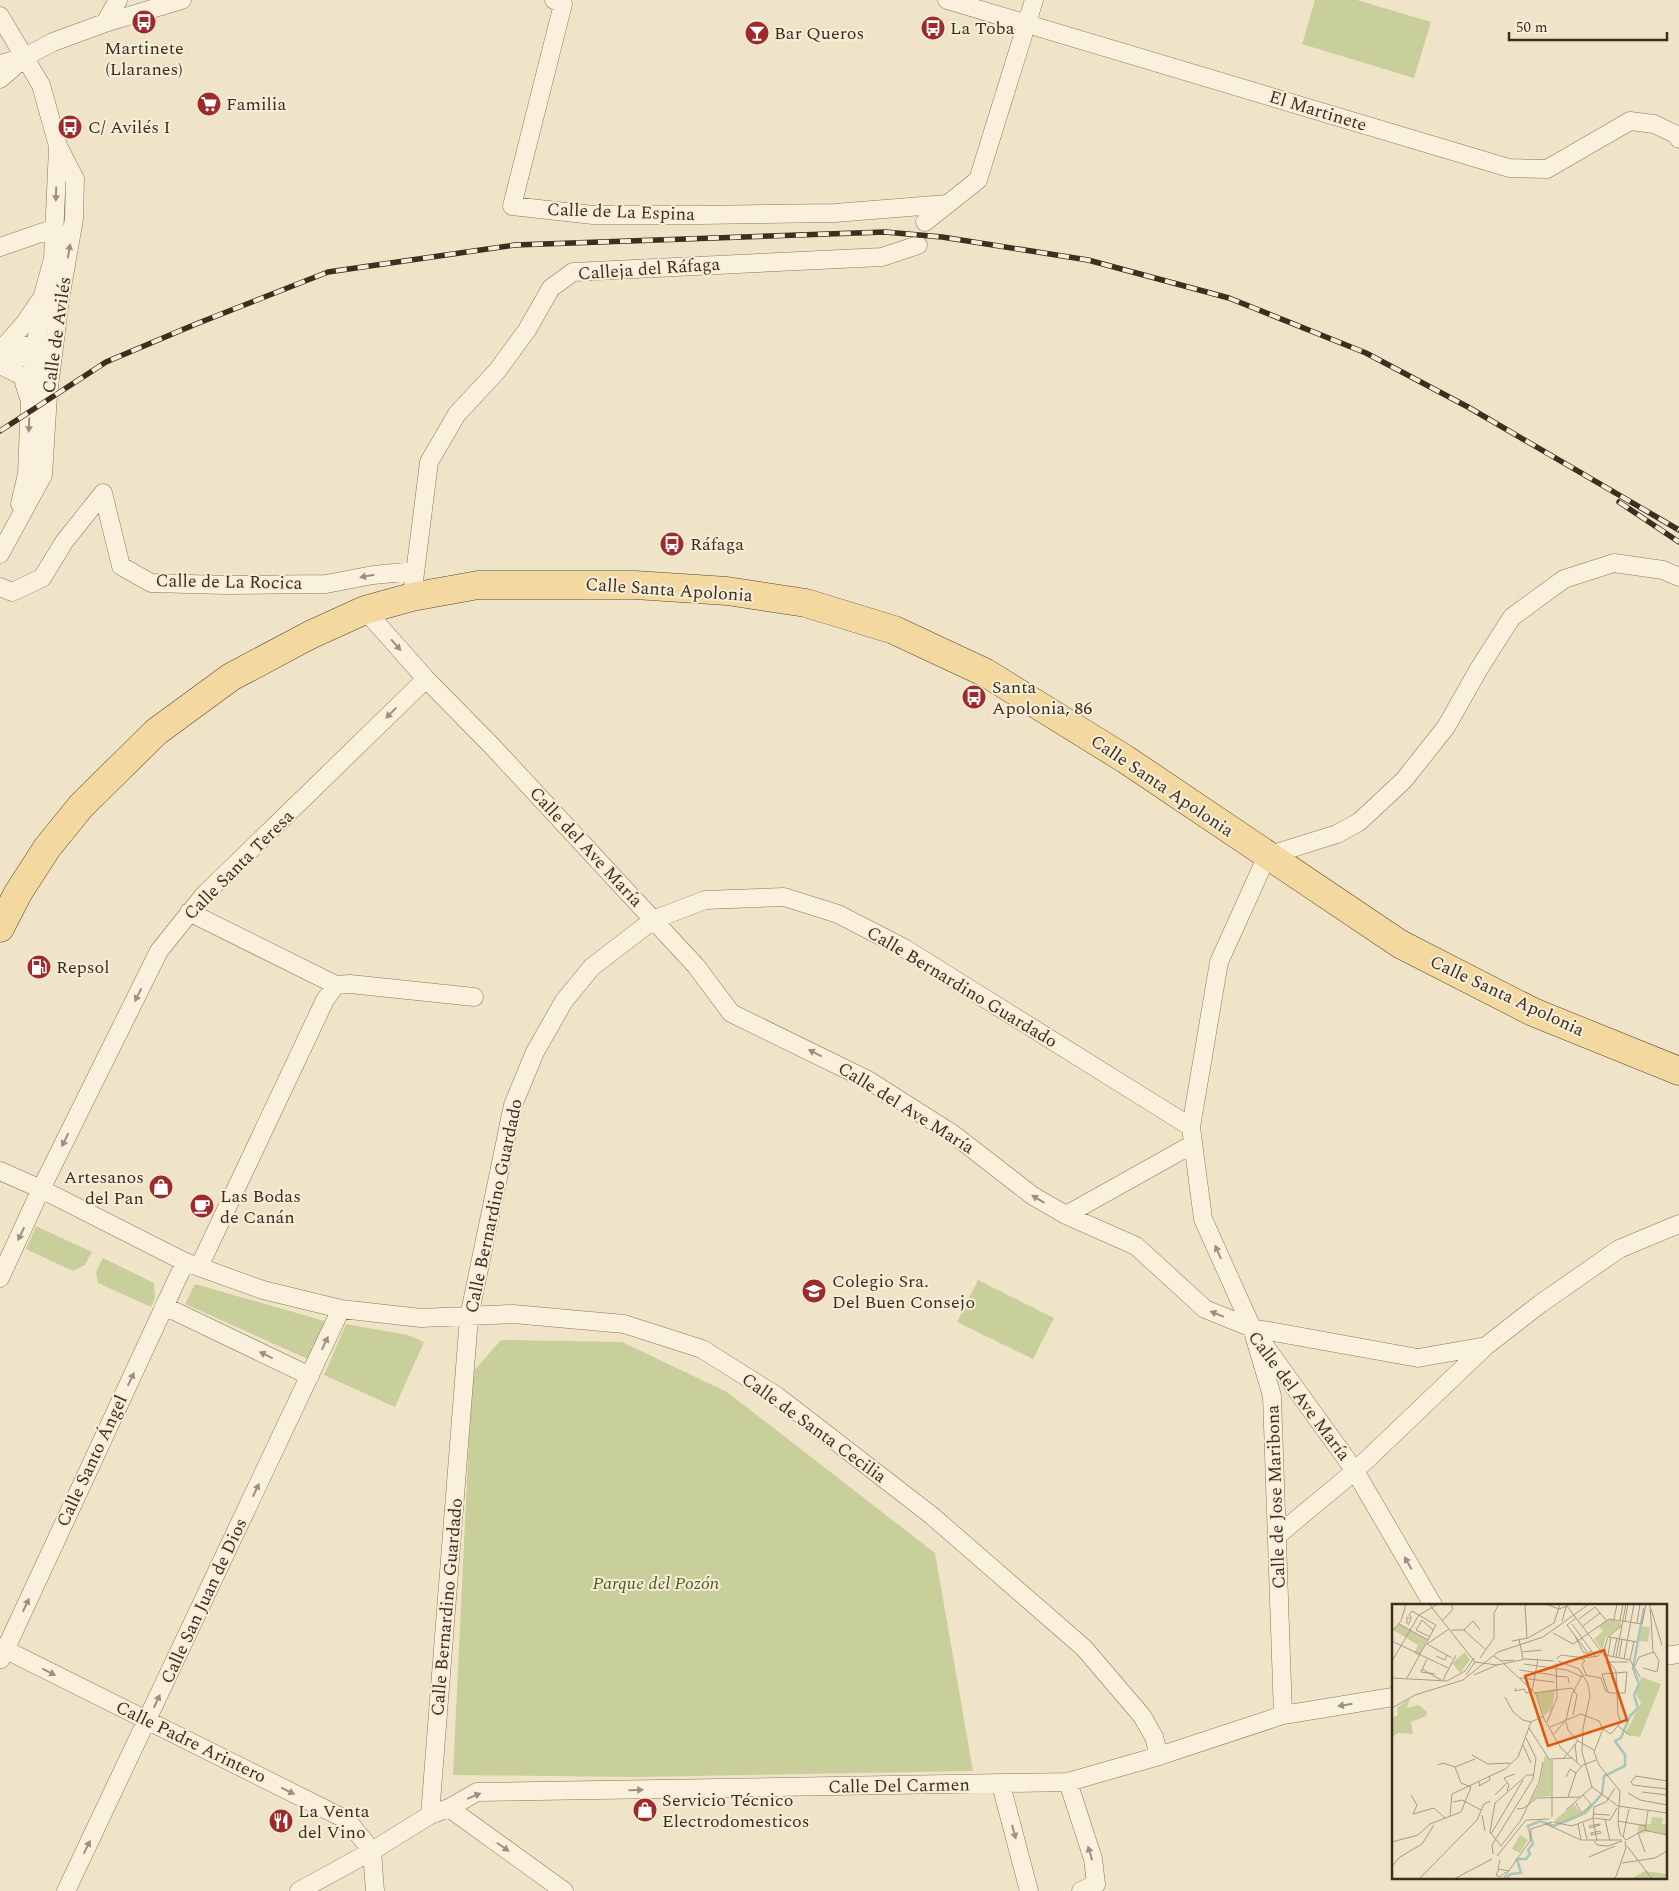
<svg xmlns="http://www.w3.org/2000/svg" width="1679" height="1891" font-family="Spectral,serif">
	<rect width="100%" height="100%" fill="#f0e4c8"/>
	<path fill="#c9cf9b" d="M1315,0H1357L1431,22L1414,78L1302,44Z
		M36,1226L92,1252L85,1265L73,1271L26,1249Z
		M103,1258L154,1283L155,1298L151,1307L98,1283L96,1272Z
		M978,1280L1054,1318L1033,1359L957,1322Z
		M195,1284L328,1322L310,1360L185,1304Z
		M346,1324L408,1335L424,1342L395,1407L324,1375Z
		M501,1340L622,1342L727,1392L935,1553L973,1771L635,1777L453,1775L472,1373Z"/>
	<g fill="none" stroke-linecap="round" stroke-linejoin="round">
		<defs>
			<path id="street" d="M554,0L563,4L512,206L593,215H701L835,213L947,204
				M947,0L1509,168L1547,169L1630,121L1654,124L1677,135L1679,139
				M0,16L41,85L58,146L75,179L74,219L60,299L48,395L43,475L0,554
				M105,23L118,0
				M0,64L25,57L53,42L105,23L182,0
				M0,79L23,59
				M925,222L978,180L1034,0
				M0,247L55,228
				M4,347L20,344L35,350L38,358
				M1,350L24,324L39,302
				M0,365C15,360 31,357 40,342
				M0,365L22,376L29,398
				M20,504L27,474L30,400L35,350L43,295L53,259L58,148
				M0,587L12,592L42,578L64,542L103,493L121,566L151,583L226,585L326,584L373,575L415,571
				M412,597L429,462L457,414L497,371L527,330L551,288L573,272L882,257L918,245
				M365,610L426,679L491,745L696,966L731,1013L868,1080L953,1134L1033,1196L1066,1215L1136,1246L1205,1309L1252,1328L1355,1471L1433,1605
				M189,912L336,985
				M0,1171L41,1189L185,1262L263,1290L341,1309L421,1318L513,1314L624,1324L702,1349L777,1396L931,1515L1084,1648L1142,1716L1154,1737L1159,1756
				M1066,1215L1193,1144
				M199,1267L325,1000L336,985L350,984L474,997
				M0,1278L41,1189L159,951L203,896L426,679
				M164,1306L310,1376
				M1252,1328L1418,1358L1486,1346L1540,1304L1619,1249L1679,1224
				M1278,1535L1355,1471L1486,1346
				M0,1647L347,1820L372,1851L375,1891
				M1665,1656L1679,1654
				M1,1659L185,1262
				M1283,1715L1272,1396L1252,1328L1203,1219L1191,1127L1219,962L1267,856L1337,834L1359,822L1404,780L1446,727L1480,667L1512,617L1564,579L1614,563L1663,570L1679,577
				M1068,1782L1093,1859L1096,1884L1081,1891
				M1001,1785L1029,1891
				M449,1808L564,1891
				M430,1815L469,1317L513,1105L535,1052L564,1001L592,967L653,920L705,900L784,897L838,914L904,948L1191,1127
				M66,1891L341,1309
				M299,1891L372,1851L430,1815L449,1808L477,1792L1068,1782L1159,1756L1283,1715L1393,1697"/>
			<path id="primary" d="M0,928L18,893L47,848L81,806L156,732L231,677L310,635L365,610L412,597L478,585H635L727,591L806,603L894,630L986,673L1125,759L1400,944L1533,1012L1679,1071"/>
		</defs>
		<use href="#street" stroke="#8d765c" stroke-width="19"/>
		<use href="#primary" stroke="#5b4430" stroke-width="29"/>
		<use href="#street" stroke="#faf1dc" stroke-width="18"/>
		<use href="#primary" stroke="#f3d9a0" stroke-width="28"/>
		<defs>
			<path id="rail" d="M0,431L106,362L196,324L328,272L515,245L885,232L942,237L1088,260L1229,298L1366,353L1468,407L1679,530
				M1619,502L1679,542"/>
		</defs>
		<use href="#rail" stroke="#3d2e20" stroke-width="5.5"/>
		<use href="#rail" stroke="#f7eed8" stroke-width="4" stroke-dasharray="11" stroke-linecap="butt"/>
	</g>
	<defs><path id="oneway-solid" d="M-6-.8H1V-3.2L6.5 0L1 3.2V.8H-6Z" transform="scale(1.25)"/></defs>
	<g fill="#9c907e">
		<use href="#oneway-solid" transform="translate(56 194) rotate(92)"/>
		<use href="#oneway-solid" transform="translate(69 251) rotate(-81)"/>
		<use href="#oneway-solid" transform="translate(29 425) rotate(92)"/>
		<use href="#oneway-solid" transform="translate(367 576) rotate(170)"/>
		<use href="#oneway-solid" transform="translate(396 645) rotate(49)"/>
		<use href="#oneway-solid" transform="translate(391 713) rotate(135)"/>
		<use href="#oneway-solid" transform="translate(138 995) rotate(117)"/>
		<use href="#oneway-solid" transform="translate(815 1053) rotate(-153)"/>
		<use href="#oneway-solid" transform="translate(65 1140) rotate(116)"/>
		<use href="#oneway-solid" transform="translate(1038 1199) rotate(-149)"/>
		<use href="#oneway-solid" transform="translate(21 1234) rotate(115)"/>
		<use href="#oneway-solid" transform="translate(1218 1252) rotate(-114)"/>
		<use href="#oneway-solid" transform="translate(1217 1314) rotate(-158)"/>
		<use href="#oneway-solid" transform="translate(325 1343) rotate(-65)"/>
		<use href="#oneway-solid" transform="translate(266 1355) rotate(-154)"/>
		<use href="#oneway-solid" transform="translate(131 1379) rotate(-65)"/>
		<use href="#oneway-solid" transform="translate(256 1490) rotate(-65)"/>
		<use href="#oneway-solid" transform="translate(1408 1563) rotate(-120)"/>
		<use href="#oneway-solid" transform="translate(26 1605) rotate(-65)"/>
		<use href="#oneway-solid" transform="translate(49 1672) rotate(27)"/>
		<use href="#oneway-solid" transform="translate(157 1701) rotate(-65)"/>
		<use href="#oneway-solid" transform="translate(1345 1705) rotate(171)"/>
		<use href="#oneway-solid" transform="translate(636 1790) rotate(-1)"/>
		<use href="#oneway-solid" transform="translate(288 1791) rotate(26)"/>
		<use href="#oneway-solid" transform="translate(474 1796) rotate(-22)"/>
		<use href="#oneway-solid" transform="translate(1014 1832) rotate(75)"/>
		<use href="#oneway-solid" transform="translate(87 1847) rotate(-64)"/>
		<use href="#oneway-solid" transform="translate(503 1847) rotate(35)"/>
		<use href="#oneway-solid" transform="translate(1090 1853) rotate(-107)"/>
	</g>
	<defs>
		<symbol id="bus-disc" viewBox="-11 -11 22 22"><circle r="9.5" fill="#9e2a2b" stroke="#f7eed8"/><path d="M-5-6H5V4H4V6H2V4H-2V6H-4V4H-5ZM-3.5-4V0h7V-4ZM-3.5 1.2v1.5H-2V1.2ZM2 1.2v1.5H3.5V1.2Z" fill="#fff"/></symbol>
		<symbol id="bar-disc" viewBox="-11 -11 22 22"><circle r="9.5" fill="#9e2a2b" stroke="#f7eed8"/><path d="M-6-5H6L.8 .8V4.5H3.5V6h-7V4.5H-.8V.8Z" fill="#fff"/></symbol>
		<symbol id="supermarket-disc" viewBox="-11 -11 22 22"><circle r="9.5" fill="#9e2a2b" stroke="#f7eed8"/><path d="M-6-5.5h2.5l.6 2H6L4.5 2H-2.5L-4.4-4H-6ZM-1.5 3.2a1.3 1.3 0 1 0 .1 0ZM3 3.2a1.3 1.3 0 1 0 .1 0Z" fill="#fff"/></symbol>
		<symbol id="fuel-disc" viewBox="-11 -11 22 22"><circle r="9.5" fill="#9e2a2b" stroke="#f7eed8"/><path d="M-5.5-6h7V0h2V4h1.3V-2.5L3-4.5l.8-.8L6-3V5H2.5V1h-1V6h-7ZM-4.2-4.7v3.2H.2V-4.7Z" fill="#fff"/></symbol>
		<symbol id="shop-disc" viewBox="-11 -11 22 22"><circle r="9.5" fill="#9e2a2b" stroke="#f7eed8"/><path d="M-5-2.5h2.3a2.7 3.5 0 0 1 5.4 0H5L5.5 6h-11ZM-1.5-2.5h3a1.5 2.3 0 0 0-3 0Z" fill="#fff"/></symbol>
		<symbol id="cafe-disc" viewBox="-11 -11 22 22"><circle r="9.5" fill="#9e2a2b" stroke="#f7eed8"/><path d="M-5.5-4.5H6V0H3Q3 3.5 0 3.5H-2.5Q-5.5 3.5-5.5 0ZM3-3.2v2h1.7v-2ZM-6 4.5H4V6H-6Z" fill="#fff"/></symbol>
		<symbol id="school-disc" viewBox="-11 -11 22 22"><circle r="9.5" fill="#9e2a2b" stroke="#f7eed8"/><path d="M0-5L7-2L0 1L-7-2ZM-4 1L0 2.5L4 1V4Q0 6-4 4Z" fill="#fff"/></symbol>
		<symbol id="restaurant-disc" viewBox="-11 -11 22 22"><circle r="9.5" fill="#9e2a2b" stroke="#f7eed8"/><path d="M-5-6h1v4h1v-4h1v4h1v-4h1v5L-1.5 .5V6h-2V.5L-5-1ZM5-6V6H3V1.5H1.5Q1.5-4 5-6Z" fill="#fff"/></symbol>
	</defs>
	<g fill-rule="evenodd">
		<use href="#bus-disc" x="130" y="8" width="28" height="28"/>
		<use href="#bus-disc" x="919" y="14" width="28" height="28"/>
		<use href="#bar-disc" x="743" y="19" width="28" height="28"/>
		<use href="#supermarket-disc" x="195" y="90" width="28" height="28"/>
		<use href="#bus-disc" x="56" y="113" width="28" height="28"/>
		<use href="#bus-disc" x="658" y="530" width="28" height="28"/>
		<use href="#bus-disc" x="960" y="683" width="28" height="28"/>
		<use href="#fuel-disc" x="25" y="953" width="28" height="28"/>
		<use href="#shop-disc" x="147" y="1173" width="28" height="28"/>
		<use href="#cafe-disc" x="188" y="1192" width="28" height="28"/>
		<use href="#school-disc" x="800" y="1277" width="28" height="28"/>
		<use href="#shop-disc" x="631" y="1796" width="28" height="28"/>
		<use href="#restaurant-disc" x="267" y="1807" width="28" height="28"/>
	</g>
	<g text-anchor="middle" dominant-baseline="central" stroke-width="4" stroke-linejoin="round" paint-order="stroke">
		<g font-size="18" fill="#3d2e20" stroke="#f7eed8" text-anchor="start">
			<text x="950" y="28">La Toba</text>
			<text x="774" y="33">Bar Queros</text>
			<text x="144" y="48" text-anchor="middle">Martinete<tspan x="144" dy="21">(Llaranes)</tspan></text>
			<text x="226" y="104">Familia</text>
			<text x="88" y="127">C/ Avilés I</text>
			<text x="690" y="544">Ráfaga</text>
			<text x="992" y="687">Santa<tspan x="992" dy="21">Apolonia, 86</tspan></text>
			<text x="56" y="967">Repsol</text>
			<text x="144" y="1177" text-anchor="end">Artesanos<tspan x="144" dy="21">del Pan</tspan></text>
			<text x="220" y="1196">Las Bodas<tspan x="220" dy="21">de Canán</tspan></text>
			<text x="832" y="1281">Colegio Sra.<tspan x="832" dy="21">Del Buen Consejo</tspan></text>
			<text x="662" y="1800">Servicio Técnico<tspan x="662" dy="21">Electrodomesticos</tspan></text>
			<text x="298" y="1811">La Venta<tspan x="298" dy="21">del Vino</tspan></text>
		</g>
		<g font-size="18" fill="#3d2e20" stroke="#f7eed8">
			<text transform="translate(1318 111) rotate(17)">El Martinete</text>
			<text transform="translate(621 212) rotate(2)">Calle de La Espina</text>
			<text transform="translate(649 269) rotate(-4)">Calleja del Ráfaga</text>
			<text transform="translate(57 335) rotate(-82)">Calle de Avilés</text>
			<text transform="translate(229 582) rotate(1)">Calle de La Rocica</text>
			<text transform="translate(669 590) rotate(4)">Calle Santa Apolonia</text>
			<text transform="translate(1162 786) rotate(34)">Calle Santa Apolonia</text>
			<text transform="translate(586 847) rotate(47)">Calle del Ave María</text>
			<text transform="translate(239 865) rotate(-45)">Calle Santa Teresa</text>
			<text transform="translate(962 987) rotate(31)">Calle Bernardino Guardado</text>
			<text transform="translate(1507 996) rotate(25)">Calle Santa Apolonia</text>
			<text transform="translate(906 1108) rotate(32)">Calle del Ave María</text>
			<text transform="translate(494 1206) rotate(-78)">Calle Bernardino Guardado</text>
			<text transform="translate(1299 1396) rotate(53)">Calle del Ave María</text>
			<text transform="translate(814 1428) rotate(36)">Calle de Santa Cecilia</text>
			<text transform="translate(92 1461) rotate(-65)">Calle Santo Ángel</text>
			<text transform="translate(1276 1497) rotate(-92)">Calle de Jose Maribona</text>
			<text transform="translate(204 1601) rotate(-65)">Calle San Juan de Dios</text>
			<text transform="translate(447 1607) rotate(-85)">Calle Bernardino Guardado</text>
			<text transform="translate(191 1742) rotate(26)">Calle Padre Arintero</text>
			<text transform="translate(899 1786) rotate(-1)">Calle Del Carmen</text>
		</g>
		<g font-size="18" font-style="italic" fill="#4d5a26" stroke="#f7eed8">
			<text x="656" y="1583">Parque del Pozón</text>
		</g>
	</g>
	<g transform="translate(1392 1604)">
		<rect width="275" height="275" fill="#f0e4c8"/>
		<path d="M217,15L229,18V22L214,33L210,46L202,35L211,27L207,23L198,28ZM7,20L35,36L27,52L22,49L26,41L1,26ZM250,22L258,23L256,38L247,37ZM73,48L78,56L68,69L60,59L64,56L62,53L65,55ZM249,73L269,80L248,133L233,130L249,99L244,90ZM163,85L160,106L152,111L144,89ZM18,94L15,104L27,101L35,108L34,112L19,118L21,130L6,129L0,133V114L6,111L5,104ZM153,151L159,157V192L145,193L138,198L148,179ZM182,200L190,212L168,221L163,219L164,215ZM260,213L271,214L270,220H275V231L261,227L245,230L247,220H259ZM128,231L136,236L128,249L120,245ZM253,267L275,270V275H239Z" fill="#c9cf9b"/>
		<path fill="none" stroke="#a9c4bc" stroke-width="2.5" d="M113,275L119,270L129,269L125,255H134L138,250L136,246L141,240L136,222L148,217L162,222L193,209L210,190L212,172L233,162V151L223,137L229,134L238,112L246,104L242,91L247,80L241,64L252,4"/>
		<path fill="none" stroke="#a89b85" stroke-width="1" d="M37,0L83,58L105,61L134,55L162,57M154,0L167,5L175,2L224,67L226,111L229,118L219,130L211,125M258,0L261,48M259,5L270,41M184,14L175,21L196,49L200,47M187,15L203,3L214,16M222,15L225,0M228,16L231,0M50,17L61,5L59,0M170,17L175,0M233,17L236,0M245,19L248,0M7,20L36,36M15,20V13L19,15L16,21M180,20L203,52M191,22L208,9M59,26H72L93,45M72,26L81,17L88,26M0,27L9,17L14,0M161,29L181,40L217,15L250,20L254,0M183,32L191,48L200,52M38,33L24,26L30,16L41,26M217,33L245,38M135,34L133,2L136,0M127,35L131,55M0,37L56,64M120,37L136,34L162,19L168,0M35,40L60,54M35,40L57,25M130,48L150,46M213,51L238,56M216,51L219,33M44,52L53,56L55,51M102,52L109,57L122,56M221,53L225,34M224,53L234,0M227,53L230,35M88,54L102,34V9L107,0M188,54L193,57L190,60L194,71M35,55L29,68L43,70M164,55L169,51L193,54L206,52L212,46L216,33L230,21M232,55L242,0M238,56L248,73M238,56L242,37M0,57L27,11L46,0M166,57L187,65L196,80L198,92L191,124L190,148L200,183L226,202L275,209M218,58H236M112,60L144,90L152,115L169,144L190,163M132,60L175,66L190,73M243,62L247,53L262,48L267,57L265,68L251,64M30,65L49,76M127,66L162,71M74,71L83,58M82,71L105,61M193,71L209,74L214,88M162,72L176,73L177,79M0,74L55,77L73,67L82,54M15,74L44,21L20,7L17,11L20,14M128,74L162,78M51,76L64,51M124,84L123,87L132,85L134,89L140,87L146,55M215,88H216L218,89H233L235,68L210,70L216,88M142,89L180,84L185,91L181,111M113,93L121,108L131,116L139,118L151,112M0,104L23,91L71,76L106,48L151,33L197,0M155,118L165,94L164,59M174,118L176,126L186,137L202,146M226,122L239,132M158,123L189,110L207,117L211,125M137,124L157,155L180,154M211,125L202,148L207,161L228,187L226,218L228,230L234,236M162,130L174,116L180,90L191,70M183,140L185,158M131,141L139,159M80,151L96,160L118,159M171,155L186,137M46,161L51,159L63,163L83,155M142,171H135L103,199L98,228L109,242L129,216L147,178L151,158M174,173L178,165L184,169M275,177L244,172L239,178L241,181L275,185M88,178L87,182L98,176L97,172M115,187L117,181L112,174L123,170M250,188L275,191M236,189L248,196L275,201M19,191L25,201L21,210L42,204L53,214M103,191L115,179M176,193L184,169L191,161L204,156M61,198L70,196L89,206M184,199L189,209L197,203L199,200L191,191M125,205L132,204L145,194L189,193M174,206L200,183M201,210L218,211M90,211L93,227M58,212L60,190L113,165L126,153L139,118M160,213V156M201,214L202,203L214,198L223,184M201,214L218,216L225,204M201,215L205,237M213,215L218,237M226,217L254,222M161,218L180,222L201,214M191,219L195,235M154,220L189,236H230M186,220L189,236M208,220V221L198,224L197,222ZM253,226L256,207M208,227L209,229L199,231V229ZM246,229L253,248M99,230L131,176M231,233L237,205M234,236L252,226L275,231M202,237L205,241L216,242L230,237M0,238L26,231L38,220L69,208L79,183L69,179L63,163M235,242L260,275M101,250L100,241L141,175L144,154L134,134M105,252L134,216L157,215M197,253L223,242M108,256L106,265L117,267M230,259L263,254L275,247M0,262L8,253L30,240L42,221M107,265L104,271L108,273L114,268M27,275L85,216L92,200L98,197M62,275L100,255M111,275L138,237L139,225L160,218M223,275L234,244L233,237"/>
		<path fill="#df570d" fill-opacity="0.15" stroke="#df570d" stroke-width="2.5" d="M212,46L235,116L156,142L133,72Z"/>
		<rect width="275" height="275" fill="none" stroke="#3d2e20" stroke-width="2.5"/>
	</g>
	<path d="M1509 32v8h158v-8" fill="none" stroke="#3d2e20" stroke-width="2.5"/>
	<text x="1516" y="32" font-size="15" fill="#3d2e20" stroke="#f7eed8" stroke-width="4" paint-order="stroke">50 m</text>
</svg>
